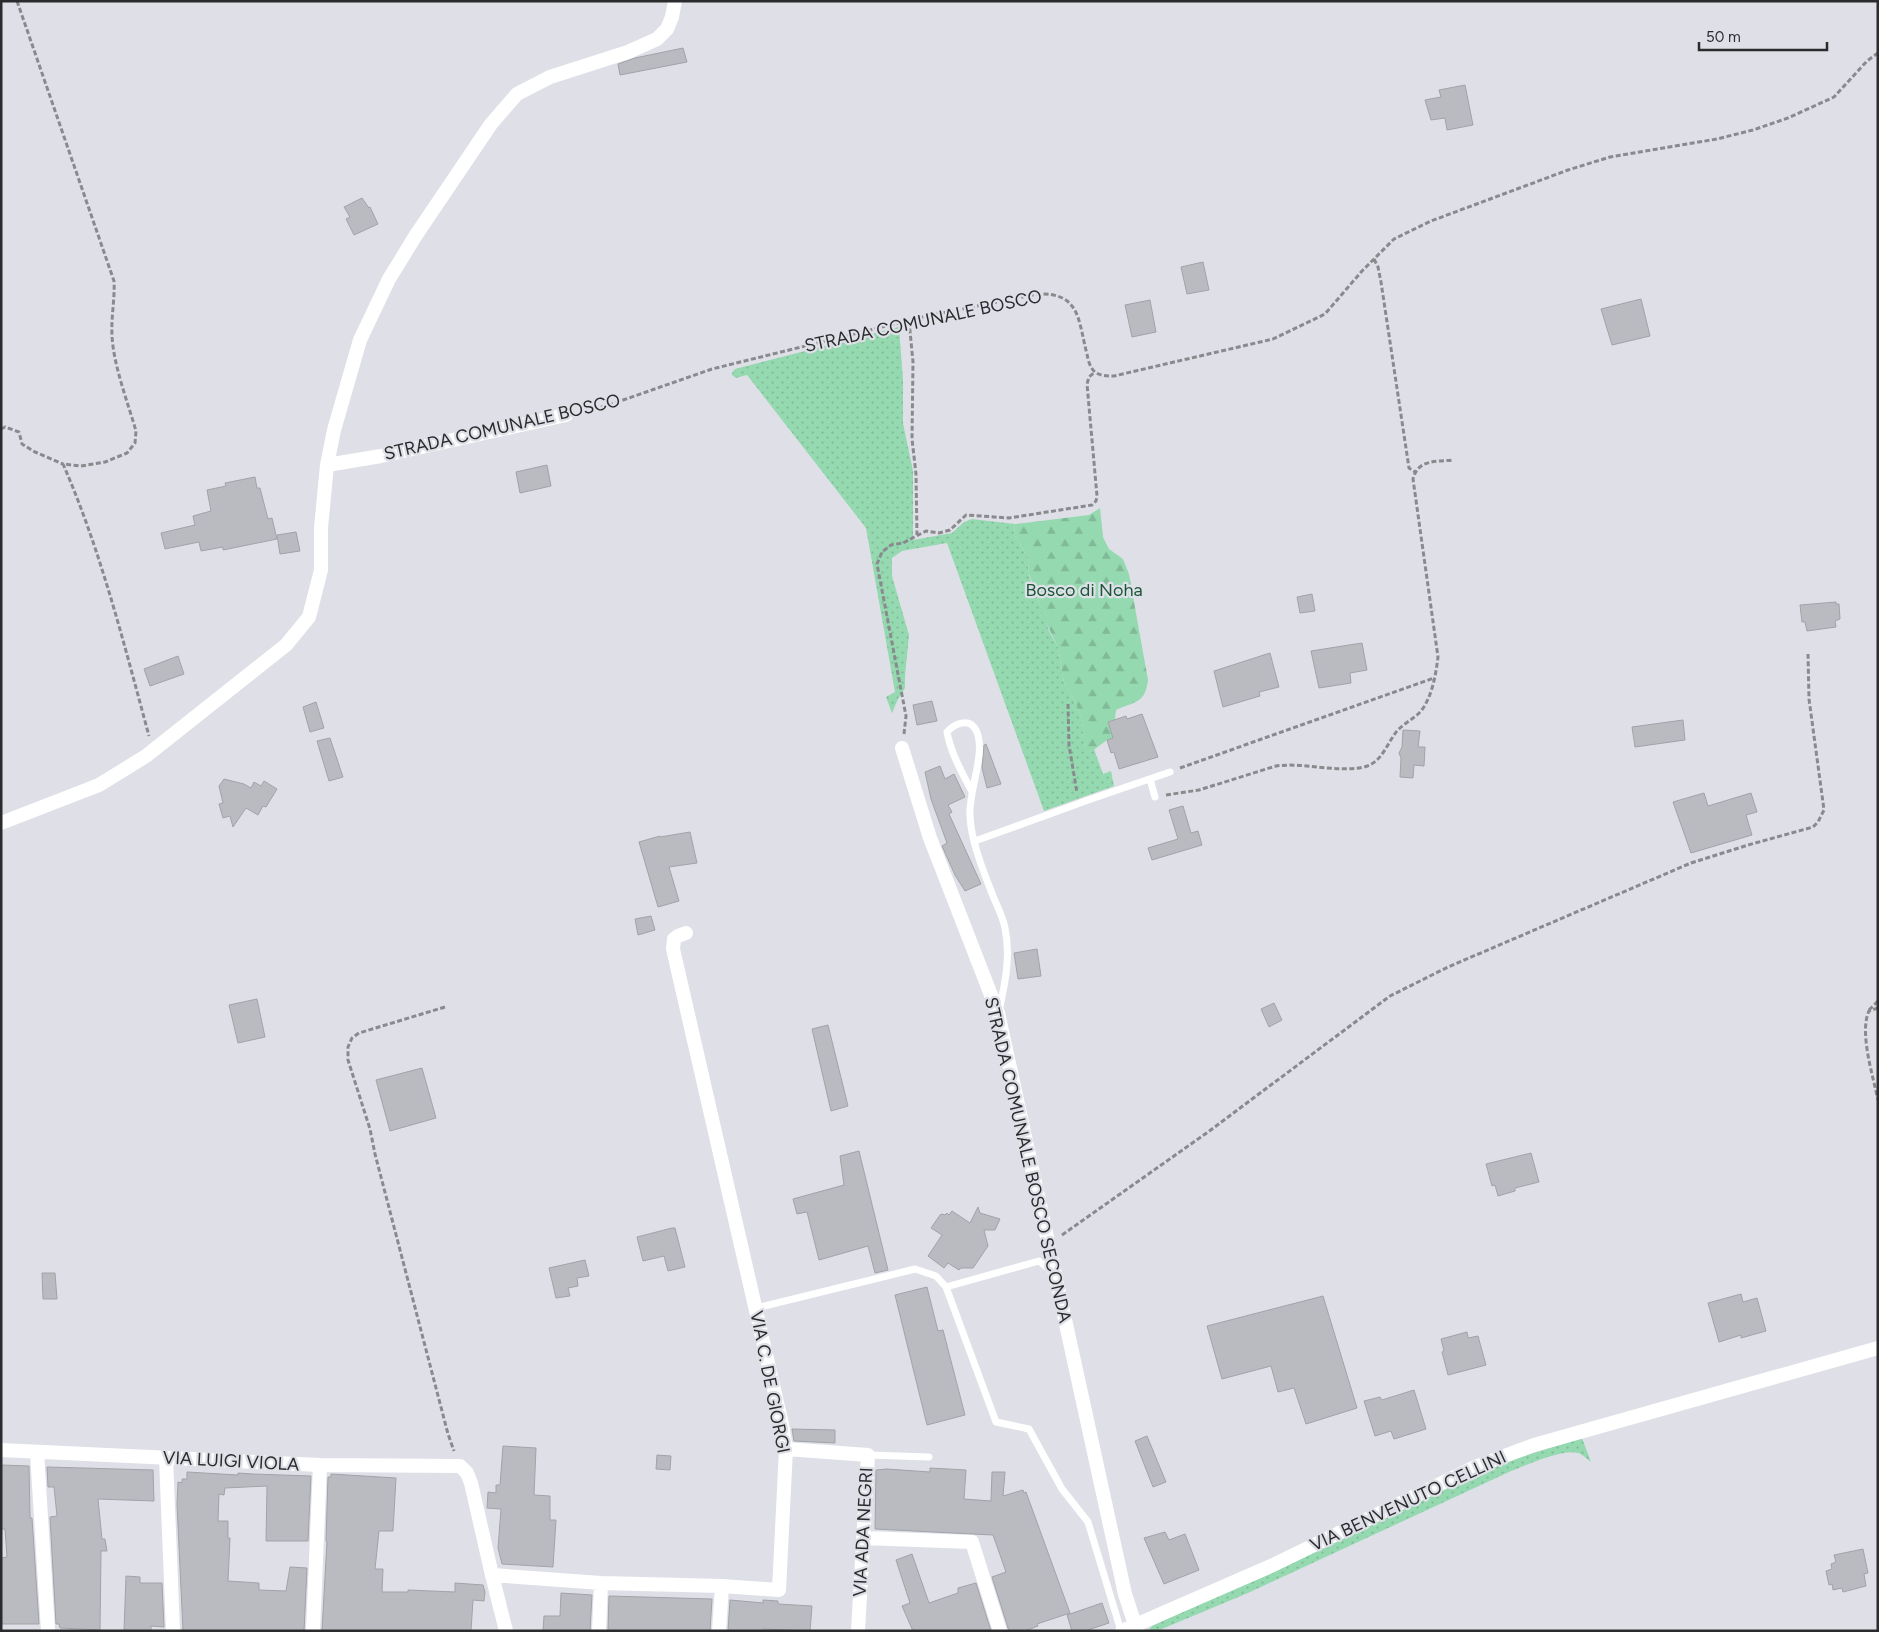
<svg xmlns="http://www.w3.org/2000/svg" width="1879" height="1632" font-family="Figtree,sans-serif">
	<defs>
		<pattern id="grass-dots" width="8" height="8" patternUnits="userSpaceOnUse" patternTransform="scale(1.25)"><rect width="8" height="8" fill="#95d9b0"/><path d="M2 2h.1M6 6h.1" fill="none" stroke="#81ba98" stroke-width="1.8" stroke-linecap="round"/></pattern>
		<pattern id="forest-firs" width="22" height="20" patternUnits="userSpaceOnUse" patternTransform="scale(1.25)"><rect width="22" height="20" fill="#95d9b0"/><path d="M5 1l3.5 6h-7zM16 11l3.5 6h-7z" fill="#81ba98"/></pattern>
	</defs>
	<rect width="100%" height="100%" fill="#dfe0e7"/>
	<path fill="url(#grass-dots)" d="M899,327L903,380V423L913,471V540L952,533L964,522L972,519L1015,524L1014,534L1025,552L1028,561L1029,575L1038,600L1049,631L1058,647L1064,683L1073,697L1082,718L1085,749L1091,752L1094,749L1103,774L1111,771L1114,786L1044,811L947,543L902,551L892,558V576L909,635L905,676V688L898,699L892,713L886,697L895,692L866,528L747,375L736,378L732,375V373L735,369Z
		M1582,1438L1591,1462C1587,1459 1582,1454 1578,1453C1563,1448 1524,1466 1509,1472L1248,1593L1157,1631H1148L1152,1626L1303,1557L1446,1489L1511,1460Z"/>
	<path fill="url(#forest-firs)" d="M1100,508L1103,537L1109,549L1123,559L1129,574L1148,680C1145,704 1135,701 1116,710L1113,738L1107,740L1091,752L1085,750L1082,718L1073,697L1064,683L1058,647L1043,617L1035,589L1029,574L1028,561L1025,552L1014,534L1015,524L1089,515Z"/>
	<path fill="#babbc1" stroke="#a2a3a9" d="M683,48L687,62L620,75L618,64L635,58Z
		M1465,85L1473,125L1447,130L1445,118L1431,120L1425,100L1441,97L1439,90Z
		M362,198L369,208L370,207L378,224L354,235L346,219L350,217L344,207Z
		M1203,262L1209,290L1187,294L1181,267Z
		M1641,299L1650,336L1612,345L1601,309Z
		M1150,300L1156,332L1132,337L1125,305Z
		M547,465L551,486L520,493L516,472Z
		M255,477L257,488H260L268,519L272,518L277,539L223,550V547L201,551L199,542L165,549L161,533L195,525L193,516L211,511L207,490L226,486L225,483Z
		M296,532L300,551L280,554L277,535Z
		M1312,594L1315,611L1300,613L1297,597Z
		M1836,602V604H1839L1840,619L1835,621L1836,627L1807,631L1805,622H1802L1800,605Z
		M1362,643L1367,670L1350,673L1351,683L1319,688L1311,651Z
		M1270,653L1279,687L1259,692L1260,696L1223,707L1214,671Z
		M178,656L184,674L150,686L144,669Z
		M932,701L937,721L917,725L913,705Z
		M316,702L324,728L310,732L303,707Z
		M1142,714L1158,757L1119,769L1114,752L1111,753L1107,740L1113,738L1108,722L1126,716L1127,719Z
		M1683,720L1685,740L1635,747L1632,727Z
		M1403,730L1420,731L1418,747H1425L1424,766L1414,765L1413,778L1400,777L1401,758L1399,753L1402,747Z
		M330,738L343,777L329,781L317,741Z
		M986,744L1001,784L987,788L982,768L984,745Z
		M940,766L945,779L954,774L965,797L948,805L952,812L949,814L981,884L965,891L955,875L942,846L947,843L931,799L925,772Z
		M224,779L244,784L251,788L254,782L261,786L264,781L277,789L266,807L263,806L258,815L246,808L233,827L230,816L223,818L219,804L223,803L219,786Z
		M1704,793L1708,806L1751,793L1757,812L1746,815L1752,835L1691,853L1673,802Z
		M1183,806L1191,833L1198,831L1202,845L1152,860L1148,848L1178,839L1169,810Z
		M690,832L697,863L669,867L679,901L658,907L639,842L660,836V837Z
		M651,916L655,930L638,935L635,919Z
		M1037,949L1041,976L1018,979L1014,953Z
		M257,999L265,1037L238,1043L229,1005Z
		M1274,1003L1282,1020L1269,1027L1261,1009Z
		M828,1025L848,1106L831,1111L812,1029Z
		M422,1068L436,1118L390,1131L376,1080Z
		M859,1151L888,1270L875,1273L868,1246L819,1260L807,1212L797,1214L793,1199L844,1185L840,1156Z
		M1531,1153L1539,1182L1515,1188V1191L1498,1196L1495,1185L1492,1186L1486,1164Z
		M978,1207L980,1213L1000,1219L995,1230H984L988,1246L973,1268H961L959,1270L948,1263L944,1268L928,1256L942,1235L931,1228L940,1215L942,1214L945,1215L947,1213L949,1215L952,1211L970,1223Z
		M672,1228H675L685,1267L668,1271L664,1256L643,1261L637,1237Z
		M585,1260L589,1276L577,1278L578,1286L568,1288L570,1296L556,1298L549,1268Z
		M42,1273H55L57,1299H43Z
		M927,1287L938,1331L943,1330L965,1415L927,1425L895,1295Z
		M1741,1294L1743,1302L1757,1298L1766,1331L1741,1338V1335L1719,1342L1708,1303Z
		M1323,1296L1357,1408L1306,1424L1294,1388L1278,1392L1271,1366L1222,1379L1207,1326Z
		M1467,1332L1468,1338L1478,1336L1486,1365L1448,1375L1442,1352L1444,1351L1441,1339Z
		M1414,1390L1426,1429L1394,1439L1391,1431L1375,1436L1364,1401L1380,1397L1382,1400Z
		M792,1429L835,1430V1443L794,1441Z
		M1147,1436L1166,1482L1153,1487L1135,1441Z
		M503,1446L536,1448L534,1495L550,1496V1520H556L553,1567L502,1564L498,1548L501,1509L487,1508L488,1492L496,1493V1485H500Z
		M657,1455L671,1456L670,1470L656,1469Z
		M1,1465L29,1466L30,1518H32L39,1624H1V1558L7,1557L5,1529H1Z
		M47,1467L153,1470L154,1501L98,1499L102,1539H105L107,1551H101L100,1630L60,1628L59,1624H56L50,1517L57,1516L54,1487H48Z
		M930,1468L966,1470L964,1499L991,1501L992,1472H1005L1003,1496L1023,1490L1024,1493L1026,1492L1070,1613L1037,1624L1038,1626L1025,1631H1009L992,1577L1006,1572L993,1535L875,1529L876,1470L887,1469L930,1472Z
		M187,1472L238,1475V1473L253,1474L311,1476L308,1541H266L267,1486L225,1488L224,1495L219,1494L218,1521H228V1538H230L228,1581L259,1583V1590L286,1591L290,1567L307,1568L304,1631H183L177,1504L178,1482L182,1483V1479H187Z
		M331,1474L396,1478L393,1531H379L375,1569H383L382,1592H408V1590L455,1592V1583L483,1585L485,1592L484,1601L473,1600L471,1631H322L327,1541H326L328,1477H331Z
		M1165,1532L1169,1540L1185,1534L1199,1570L1164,1584L1144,1538Z
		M1863,1549L1868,1573L1864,1574L1866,1586L1843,1592L1842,1588L1833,1590L1832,1584L1829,1585L1826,1571L1832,1569L1831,1564L1836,1562L1834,1555Z
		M912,1554L929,1603L958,1593V1588L976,1583L991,1631H913L902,1606L910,1603L896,1560Z
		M126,1576L140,1577V1583H162L164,1627L151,1626V1631H124Z
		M561,1593L592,1595L590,1631H543L544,1616H560Z
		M609,1596L712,1599L710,1631H608Z
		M730,1600L763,1603V1600L778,1601V1604L812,1606L810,1631L763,1629V1631H728Z
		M1102,1603L1109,1623L1085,1631H1072L1067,1615Z"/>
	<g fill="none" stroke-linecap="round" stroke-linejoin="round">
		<path stroke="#898a8e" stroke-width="3" stroke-dasharray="5 2.5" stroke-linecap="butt" d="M17,1L114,281C115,299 111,317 112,335C113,364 128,403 136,431L135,443L127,453L105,462L81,466L63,464C101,551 124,644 149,736
			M1374,259L1378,267L1381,282L1409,468L1415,472
			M909,321L913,362L912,439L916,474L917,535
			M579,412L606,406L712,369L923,317L1037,294C1081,292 1078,321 1087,354C1088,360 1090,368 1095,372C1100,376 1107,376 1114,376L1273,339L1325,314L1362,271L1394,239L1431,221L1568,170L1610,157L1717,139L1753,130L1788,118L1834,97L1867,61L1878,53
			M1,429L5,427L19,432L22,444L35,452L63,464
			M1068,704L1069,745L1077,793
			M904,734L906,716L877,564L882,552L891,545L903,543L926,531L939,533L950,530L966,515L1009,518L1092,505L1096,501L1097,496L1087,384L1089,377L1095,372
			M1180,768L1434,678
			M1166,795L1199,790L1276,766C1305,762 1335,773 1364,767C1382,763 1387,743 1397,731C1406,721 1419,717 1425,705C1433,691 1436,673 1438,657L1413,479C1418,459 1436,462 1453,460
			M445,1007L359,1033L352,1038L348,1047V1060L370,1129L375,1154L448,1434L454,1451
			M1878,1008L1869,1011C1859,1032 1873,1076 1878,1100
			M1869,1010L1878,1001
			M1062,1235L1208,1132L1390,996L1448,967L1691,863L1748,845L1813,827L1818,822L1824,810L1809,699L1808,654"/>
		<path stroke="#fff" stroke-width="7" d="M1150,779L1155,797
			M972,792C962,772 951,754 947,732C954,724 969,717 976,730C987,752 968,791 970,816C971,841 984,873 993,896C997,906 1003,917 1005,928C1011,956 1005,984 999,1011
			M975,841L1091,799L1170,772
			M946,1287L1039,1261L1053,1272
			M756,1308L915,1269L936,1276L946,1287L996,1422L1029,1429L1062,1489L1088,1522L1121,1631
			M868,1455L929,1457"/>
		<path stroke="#fff" stroke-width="14" d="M327,465L381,456L566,415
			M902,748L930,838L998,1013L1125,1594L1137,1631
			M1,823L99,785L146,756L286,645L309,617L321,570V528L327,465L334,430L360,340L389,279L416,235L491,124L517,94L550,77L628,52L657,39L667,29L672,17L675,1
			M786,1449L868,1455L858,1631
			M1,1450L320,1465L460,1466L467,1473L471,1483L492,1575L506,1631
			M37,1452L48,1631
			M166,1458L173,1631
			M863,1538L972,1542L1000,1631
			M492,1575L601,1583L722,1586L779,1590L786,1449L782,1424L673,949L674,939L678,936L686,933
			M313,1631L320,1465
			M599,1631L601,1583
			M719,1631L722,1586
			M1122,1631L1271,1566L1475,1467L1534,1445L1878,1348"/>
	</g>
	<g text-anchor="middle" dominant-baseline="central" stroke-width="4.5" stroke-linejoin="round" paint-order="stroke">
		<g font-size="18" fill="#2a2b2d" stroke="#dfe0e7">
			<text transform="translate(923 321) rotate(-12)">STRADA COMUNALE BOSCO</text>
			<text transform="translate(502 427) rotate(-13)">STRADA COMUNALE BOSCO</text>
			<text transform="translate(1028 1160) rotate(77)">STRADA COMUNALE BOSCO SECONDA</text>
			<text transform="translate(770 1382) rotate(79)">VIA C. DE GIORGI</text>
			<text transform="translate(231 1461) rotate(3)">VIA LUIGI VIOLA</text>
			<text transform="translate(1408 1501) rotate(-25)">VIA BENVENUTO CELLINI</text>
			<text transform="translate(863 1532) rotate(-87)">VIA ADA NEGRI</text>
		</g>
		<g font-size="18" fill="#195638" stroke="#dfe0e7">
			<text x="1084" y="590">Bosco di Noha</text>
		</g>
	</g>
	<rect width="1879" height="1632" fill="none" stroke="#2a2b2d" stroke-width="5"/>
	<path d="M1699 42v8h128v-8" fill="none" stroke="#2a2b2d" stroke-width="2.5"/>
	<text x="1706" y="42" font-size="15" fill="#2a2b2d" stroke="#dfe0e7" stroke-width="4" paint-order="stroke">50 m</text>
</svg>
